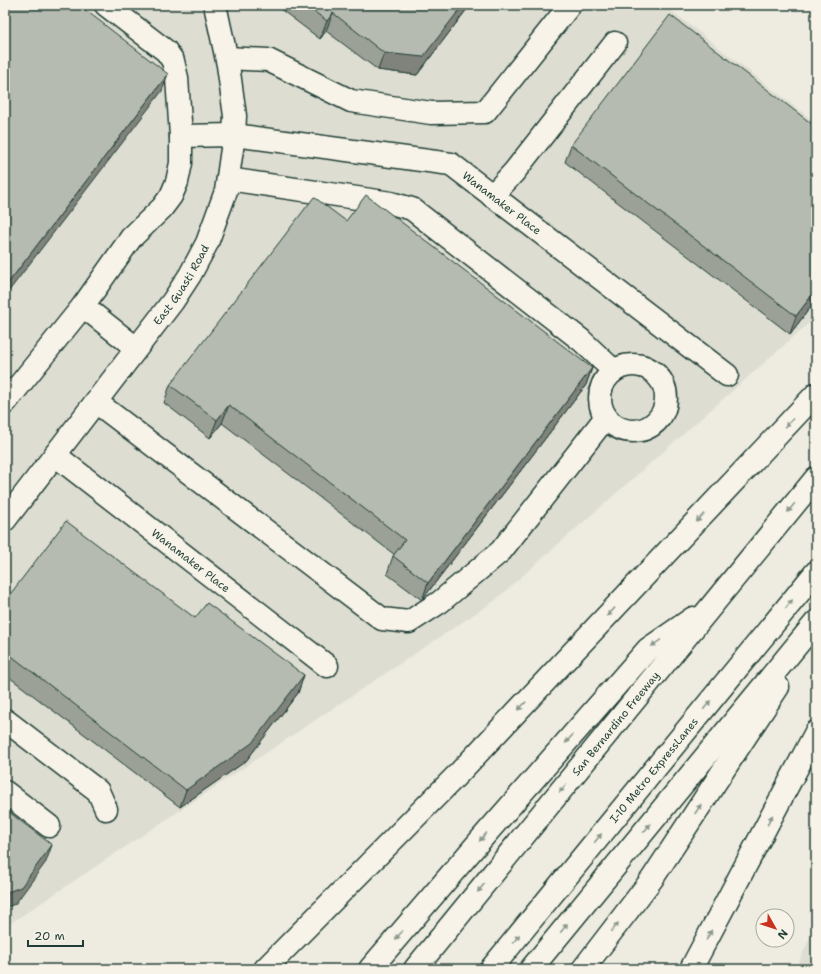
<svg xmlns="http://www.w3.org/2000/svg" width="821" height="974" font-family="'Shantell Sans',sans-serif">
	<rect width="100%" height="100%" fill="#eeece1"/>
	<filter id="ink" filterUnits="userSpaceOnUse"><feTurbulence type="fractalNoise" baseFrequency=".025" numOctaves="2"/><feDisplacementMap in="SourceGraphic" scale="8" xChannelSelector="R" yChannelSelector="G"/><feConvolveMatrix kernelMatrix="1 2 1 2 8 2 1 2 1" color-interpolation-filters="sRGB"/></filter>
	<g filter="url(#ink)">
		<path fill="#ddddd2" d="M5,5H664L816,123V317L494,601L5,927Z
			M816,923V969H796Z"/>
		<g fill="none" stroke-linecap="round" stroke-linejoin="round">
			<defs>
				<g id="minor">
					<path d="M227,58L268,60L351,101L431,113L485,112L570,5"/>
					<path id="s1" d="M181,136L234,135L451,164L727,375"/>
					<path d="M228,179L391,203L412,209L581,340L614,371"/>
					<path d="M492,196L514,172L615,43"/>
					<path d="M83,306L136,348"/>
					<circle cx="633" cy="398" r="33"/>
					<path d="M96,402L382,619L409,622L440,602L501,551L606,417"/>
					<path d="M5,403L83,306L131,238L162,208L171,196L177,182L181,163V136L177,78L173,61L166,51L106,5"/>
					<path id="s2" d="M55,455L327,666"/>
					<path id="s3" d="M5,520L173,301L190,275L207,243L226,191L234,135L235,116L228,65L215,5"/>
					<path d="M5,720L98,791L106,809"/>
					<path d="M5,792L49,826"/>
				</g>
				<g id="highway">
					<path d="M265,969L459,773L816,394"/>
					<path d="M370,969L484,836L648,649L693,618"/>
					<path id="s4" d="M415,969L816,478"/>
					<path id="s5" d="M491,969L816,572"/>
					<path d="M531,969L816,622"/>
					<path d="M583,969L652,879L778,687"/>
					<path d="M691,969L816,732"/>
				</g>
			</defs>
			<use href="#minor" stroke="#1f3d34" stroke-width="25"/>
			<use href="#highway" stroke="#1f3d34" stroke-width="25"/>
			<use href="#minor" stroke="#f7f3e8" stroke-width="22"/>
			<use href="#highway" stroke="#f7f3e8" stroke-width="22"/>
		</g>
		<path fill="#9ca197" stroke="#1f3d34" d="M275,5H470L417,75L378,70L326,31L320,39Z
			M816,127V300L790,334L565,162L571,145Z
			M346,221L592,368L586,385L422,600L387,574L393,556L395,555L222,423L210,438L164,403L170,385Z
			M5,601L195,618L304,675L298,693L246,761L180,807L5,674Z"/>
		<path fill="#7f837b" stroke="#1f3d34" d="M463,5H470L417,75L378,70L384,53Z
			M333,13L326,31L320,39L327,21Z
			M168,74L162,91L5,296V287Z
			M816,290V300L790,334L796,316Z
			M592,368L586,385L422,600L428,583Z
			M229,405L222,423L210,438L217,420Z
			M304,675L298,693L246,761L180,807L186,790Z
			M52,845L46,862L15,904L5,908V893Z"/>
		<path fill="#b5bbb0" stroke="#1f3d34" d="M5,5H79L168,74L5,287Z
			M305,5H463L423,57L384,53L333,13L327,21Z
			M670,15L816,127V290L796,316L571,145Z
			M366,195L592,368L428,583L393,556L405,540L229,405L217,420L170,385L314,197L346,221Z
			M66,521L195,618L207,603L304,675L252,743L186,790L5,651V601Z
			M5,809L52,845L21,887L5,893Z"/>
		<defs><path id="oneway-solid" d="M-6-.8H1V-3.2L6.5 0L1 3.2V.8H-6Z"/></defs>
		<g fill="#8b988e">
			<use href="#oneway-solid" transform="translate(789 423) rotate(133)"/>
			<use href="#oneway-solid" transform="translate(791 508) rotate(129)"/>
			<use href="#oneway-solid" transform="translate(700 518) rotate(133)"/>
			<use href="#oneway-solid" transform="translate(789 604) rotate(-51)"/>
			<use href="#oneway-solid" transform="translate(611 612) rotate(133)"/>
			<use href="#oneway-solid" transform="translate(656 643) rotate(146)"/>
			<use href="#oneway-solid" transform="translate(707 705) rotate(-51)"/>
			<use href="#oneway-solid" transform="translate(522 706) rotate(133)"/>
			<use href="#oneway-solid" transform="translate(569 739) rotate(131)"/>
			<use href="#oneway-solid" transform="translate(563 788) rotate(129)"/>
			<use href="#oneway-solid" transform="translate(698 809) rotate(-57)"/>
			<use href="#oneway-solid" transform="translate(770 820) rotate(-62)"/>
			<use href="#oneway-solid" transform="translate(647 828) rotate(-51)"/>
			<use href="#oneway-solid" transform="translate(483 837) rotate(131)"/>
			<use href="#oneway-solid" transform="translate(598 838) rotate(-51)"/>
			<use href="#oneway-solid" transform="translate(481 888) rotate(129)"/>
			<use href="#oneway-solid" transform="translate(615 927) rotate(-52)"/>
			<use href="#oneway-solid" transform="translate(564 928) rotate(-51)"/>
			<use href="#oneway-solid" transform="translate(399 935) rotate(131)"/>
			<use href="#oneway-solid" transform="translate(709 935) rotate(-62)"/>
			<use href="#oneway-solid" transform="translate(516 939) rotate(-51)"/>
		</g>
	</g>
	<g text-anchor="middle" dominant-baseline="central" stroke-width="3" stroke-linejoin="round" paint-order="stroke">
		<g font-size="11" fill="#1f3d34" stroke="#f7f3e8">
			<text stroke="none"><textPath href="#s1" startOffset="336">Wanamaker Place</textPath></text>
			<text stroke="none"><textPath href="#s3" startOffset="294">East Guasti Road</textPath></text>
			<text stroke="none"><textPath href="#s2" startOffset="172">Wanamaker Place</textPath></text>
			<text stroke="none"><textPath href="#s4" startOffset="317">San Bernardino Freeway</textPath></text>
			<text stroke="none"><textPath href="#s5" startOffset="257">I-10 Metro ExpressLanes</textPath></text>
		</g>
	</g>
	<rect width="821" height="974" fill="none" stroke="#f7f3e8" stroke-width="20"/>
	<rect x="10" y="10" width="801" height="954" fill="none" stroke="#1f3d34" stroke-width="1.5" filter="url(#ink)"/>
	<g transform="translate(775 928) rotate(129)"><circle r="19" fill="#f7f3e8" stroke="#a1aaa0"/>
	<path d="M0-3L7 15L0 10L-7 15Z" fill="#c8321e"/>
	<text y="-6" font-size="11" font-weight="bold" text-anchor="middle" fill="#1f3d34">N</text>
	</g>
	<path d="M28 940v6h55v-6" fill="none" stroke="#1f3d34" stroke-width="2"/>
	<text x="34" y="940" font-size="12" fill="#1f3d34" stroke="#f7f3e8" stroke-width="3" paint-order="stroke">20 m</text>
</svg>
